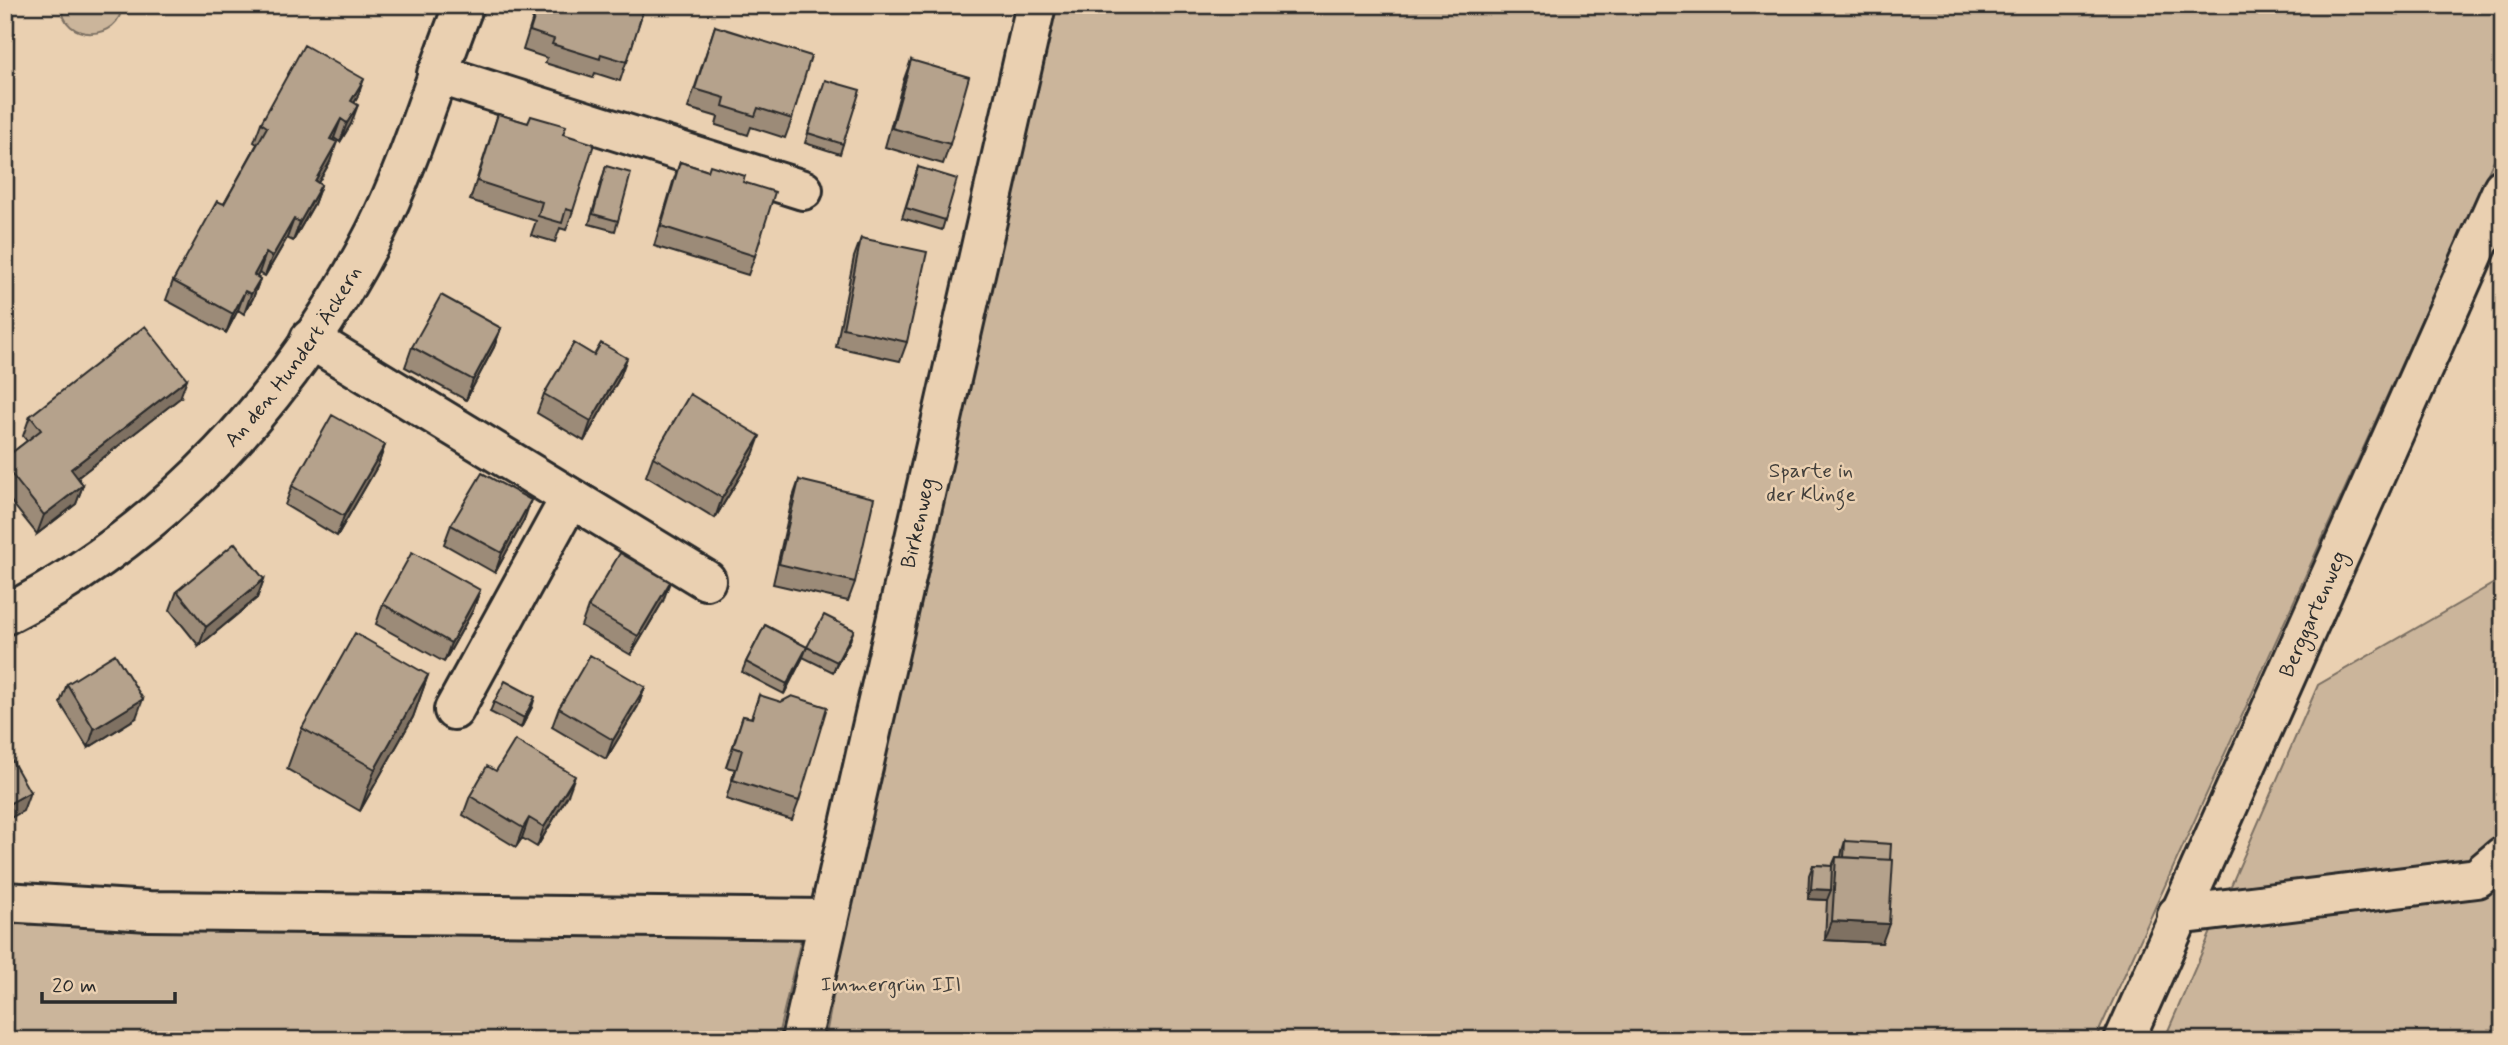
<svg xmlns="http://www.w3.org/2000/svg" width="2508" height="1045" font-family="Mynerve,sans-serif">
	<rect width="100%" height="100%" fill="#ead0b1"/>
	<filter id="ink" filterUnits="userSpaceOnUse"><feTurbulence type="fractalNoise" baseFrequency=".0143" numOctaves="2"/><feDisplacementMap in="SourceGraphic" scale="14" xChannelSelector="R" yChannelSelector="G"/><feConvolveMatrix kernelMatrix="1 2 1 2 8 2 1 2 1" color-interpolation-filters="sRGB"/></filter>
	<g filter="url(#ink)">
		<path fill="#cbb59b" stroke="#7b7063" stroke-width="2" d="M62,5H122C121,41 61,44 62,5Z
			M1056,5H2503V140L2095,1040H825L846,929Z
			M2503,578V1040H2164L2318,685Z
			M5,924L801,939L777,1040H5Z"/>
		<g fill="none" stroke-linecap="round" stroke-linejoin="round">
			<defs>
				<g id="minor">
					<path d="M437,74L803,190"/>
					<path d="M310,339L706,580"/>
					<path id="s1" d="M5,615C168,532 292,395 375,233C411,161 434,80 464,5"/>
					<path d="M454,710L570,498"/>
					<path d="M5,902L149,911L826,919"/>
					<path d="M2177,915L2477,878L2503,856"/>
					<path id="s2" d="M801,1040L1036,5"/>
					<path id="s3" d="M2124,1040L2503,188"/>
				</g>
			</defs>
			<use href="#minor" stroke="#2b2b2b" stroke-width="44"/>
			<use href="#minor" stroke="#ead0b1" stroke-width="38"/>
		</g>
		<path fill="#9c8b78" stroke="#2b2b2b" stroke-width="2" d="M537,5H645L620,81L595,73L593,78L545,63L547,58L523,50Z
			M715,26L792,119L785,138L751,127L748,135L716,125L718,117L688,108Z
			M911,60L950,144L943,164L885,147L904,79Z
			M821,90L843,144L840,154L805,143Z
			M357,98L354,103L351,124L340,142L334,138L333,140L330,162L318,183L321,185L314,204L293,241L287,238L265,276L259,273L257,277L260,279L253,298L244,314L238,310L226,333L166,300L173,281L224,204L257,144L254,142L261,123Z
			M498,114L563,134L573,211L566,230L560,228L555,242L531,235L536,221L470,200Z
			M680,162L743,182L755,256L748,275L654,246L673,182Z
			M606,166L618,221L615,231L589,224Z
			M918,167L945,220L942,230L902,218Z
			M861,238L907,342L900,361L836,347L854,257Z
			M501,328L494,347L466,400L405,367L412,347Z
			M594,355L620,377L584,441L537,413L544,394Z
			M180,398L78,477L83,485L76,504L37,534L5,494V458L27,441L23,436L30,416Z
			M385,445L378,465L337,536L285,505L292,486Z
			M753,455L715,518L646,476L653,457Z
			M799,480L855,582L848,601L773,584L792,500Z
			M524,520L495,573L444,544L451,525Z
			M264,579L257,598L199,646L170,610L177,591Z
			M480,590L473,610L444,662L376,624L383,604Z
			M663,601L631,655L581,626L588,607Z
			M765,625L808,648L850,640L833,672L803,657L784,694L742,672L746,662Z
			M428,675L413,717L360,811L287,769L302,728Z
			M67,684L136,718L88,748L60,703Z
			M645,687L638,706L606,759L552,727L559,708Z
			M759,695L799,801L792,820L726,799L735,769L726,767L743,716L751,718Z
			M494,702L532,707L521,728L490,712Z
			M496,771L568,795L537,847L522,838L516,847L463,815L470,796Z
			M1845,841L1882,943L1825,940L1827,900L1808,899L1809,875L1813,865L1832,866L1836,857H1841L1842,851Z"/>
		<path fill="#7f7162" stroke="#2b2b2b" stroke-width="2" d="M364,79L357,98L344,121L351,101Z
			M358,105L351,124L340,142L347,123Z
			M341,119L334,138L323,158L330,139Z
			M337,142L330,162L308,200L315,181Z
			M321,185L314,204L293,241L300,222Z
			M294,219L287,238L265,276L272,257Z
			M266,253L259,273L247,294L254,275Z
			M260,279L253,298L244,314L251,294Z
			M245,291L238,310L226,333L233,314Z
			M501,328L494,347L466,400L473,380Z
			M627,358L620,377L584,441L591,421Z
			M187,379L180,398L64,488L71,469Z
			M760,436L753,455L715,518L722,498Z
			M385,445L378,465L337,536L344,516Z
			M83,485L76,504L37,534L44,515Z
			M531,500L524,520L495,573L502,553Z
			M264,579L257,598L199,646L206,627Z
			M670,582L663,601L631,655L638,636Z
			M480,590L473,610L444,662L451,643Z
			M854,630L850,640L833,672L837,662Z
			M807,647L803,657L784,694L787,684Z
			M428,675L413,717L360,811L375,769Z
			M645,687L638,706L606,759L613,740Z
			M535,697L532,707L521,728L524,718Z
			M143,699L136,718L88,748L94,729Z
			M575,776L568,795L537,847L544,827Z
			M30,792L23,811L5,821V806Z
			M529,818L522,838L516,847L523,828Z
			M1811,889L1831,890L1827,900L1808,899Z
			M1832,921L1889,924L1882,943L1825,940Z"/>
		<path fill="#b5a28c" stroke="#2b2b2b" stroke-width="2" d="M538,5H645L627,62L601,54L600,59L552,44L554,39L530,31Z
			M715,26L811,56L792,119L758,108L755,116L723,106L725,98L695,89Z
			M304,45L364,79L351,101L358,105L347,123L341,119L330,139L337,142L315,181L321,185L300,222L294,219L272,257L266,253L254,275L260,279L251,294L245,291L233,314L173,281L217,201L224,204L267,127L261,123Z
			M911,60L969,77L950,144L892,128Z
			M825,80L860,90L843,144L808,133Z
			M498,114L528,123L531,116L566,126L563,134L594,144L573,211L566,209L562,223L538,216L542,202L477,181Z
			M680,162L708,171L710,165L745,176L743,182L775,192L755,256L661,226Z
			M606,166L631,173L618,221L593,214Z
			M918,167L957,179L945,220L906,208Z
			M861,238L927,252L907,342L843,328Z
			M441,295L501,328L473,380L412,347Z
			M145,326L187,379L71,469L83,485L44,515L5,466V458L41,430L30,416Z
			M574,343L594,355L601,343L627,358L591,421L544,394Z
			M690,394L760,436L722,498L653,457Z
			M332,415L385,445L344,516L292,486Z
			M482,473L531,500L502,553L451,525Z
			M799,480L874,498L855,582L779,564Z
			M235,543L264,579L206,627L177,591Z
			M412,552L480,590L451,643L383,604Z
			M620,553L670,582L638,636L588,607Z
			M824,615L854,630L837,662L807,647Z
			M765,625L807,647L787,684L746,662Z
			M355,633L428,675L375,769L302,728Z
			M115,654L143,699L94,729L67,684Z
			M590,655L645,687L613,740L559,708Z
			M505,681L535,697L524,718L494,702Z
			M759,695L781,702L792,696L827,707L799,801L733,780L742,750L733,747L743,716L752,718Z
			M515,740L575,776L544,827L529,818L523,828L470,796L487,766L496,771Z
			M5,748L30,792L5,806Z
			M1845,841L1891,844L1890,860L1844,857Z
			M1836,857L1893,860L1889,924L1832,921Z
			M1813,865L1832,866L1831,890L1811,889Z"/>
	</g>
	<g text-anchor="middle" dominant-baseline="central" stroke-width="5" stroke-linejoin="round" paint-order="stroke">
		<g font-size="21" fill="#2b2b2b" stroke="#ead0b1">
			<text stroke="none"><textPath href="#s1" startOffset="392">An den Hundert Äckern</textPath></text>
			<text stroke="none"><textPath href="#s2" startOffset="530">Birkenweg</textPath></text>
			<text stroke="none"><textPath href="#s3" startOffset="466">Berggartenweg</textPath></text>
		</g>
		<g font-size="21" fill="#43403c" stroke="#ead0b1">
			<text x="1811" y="471">Sparte in<tspan x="1811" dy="24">der Klinge</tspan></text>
			<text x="891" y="985">Immergrün III</text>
		</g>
	</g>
	<rect width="2508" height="1045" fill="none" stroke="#ead0b1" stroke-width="28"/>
	<rect x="14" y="14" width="2480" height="1017" fill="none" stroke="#2b2b2b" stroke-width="2.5" filter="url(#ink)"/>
	<path d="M42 992v10h133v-10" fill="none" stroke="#2b2b2b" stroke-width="3.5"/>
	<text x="52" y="992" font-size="21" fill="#2b2b2b" stroke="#ead0b1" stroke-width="5" paint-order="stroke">20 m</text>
</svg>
